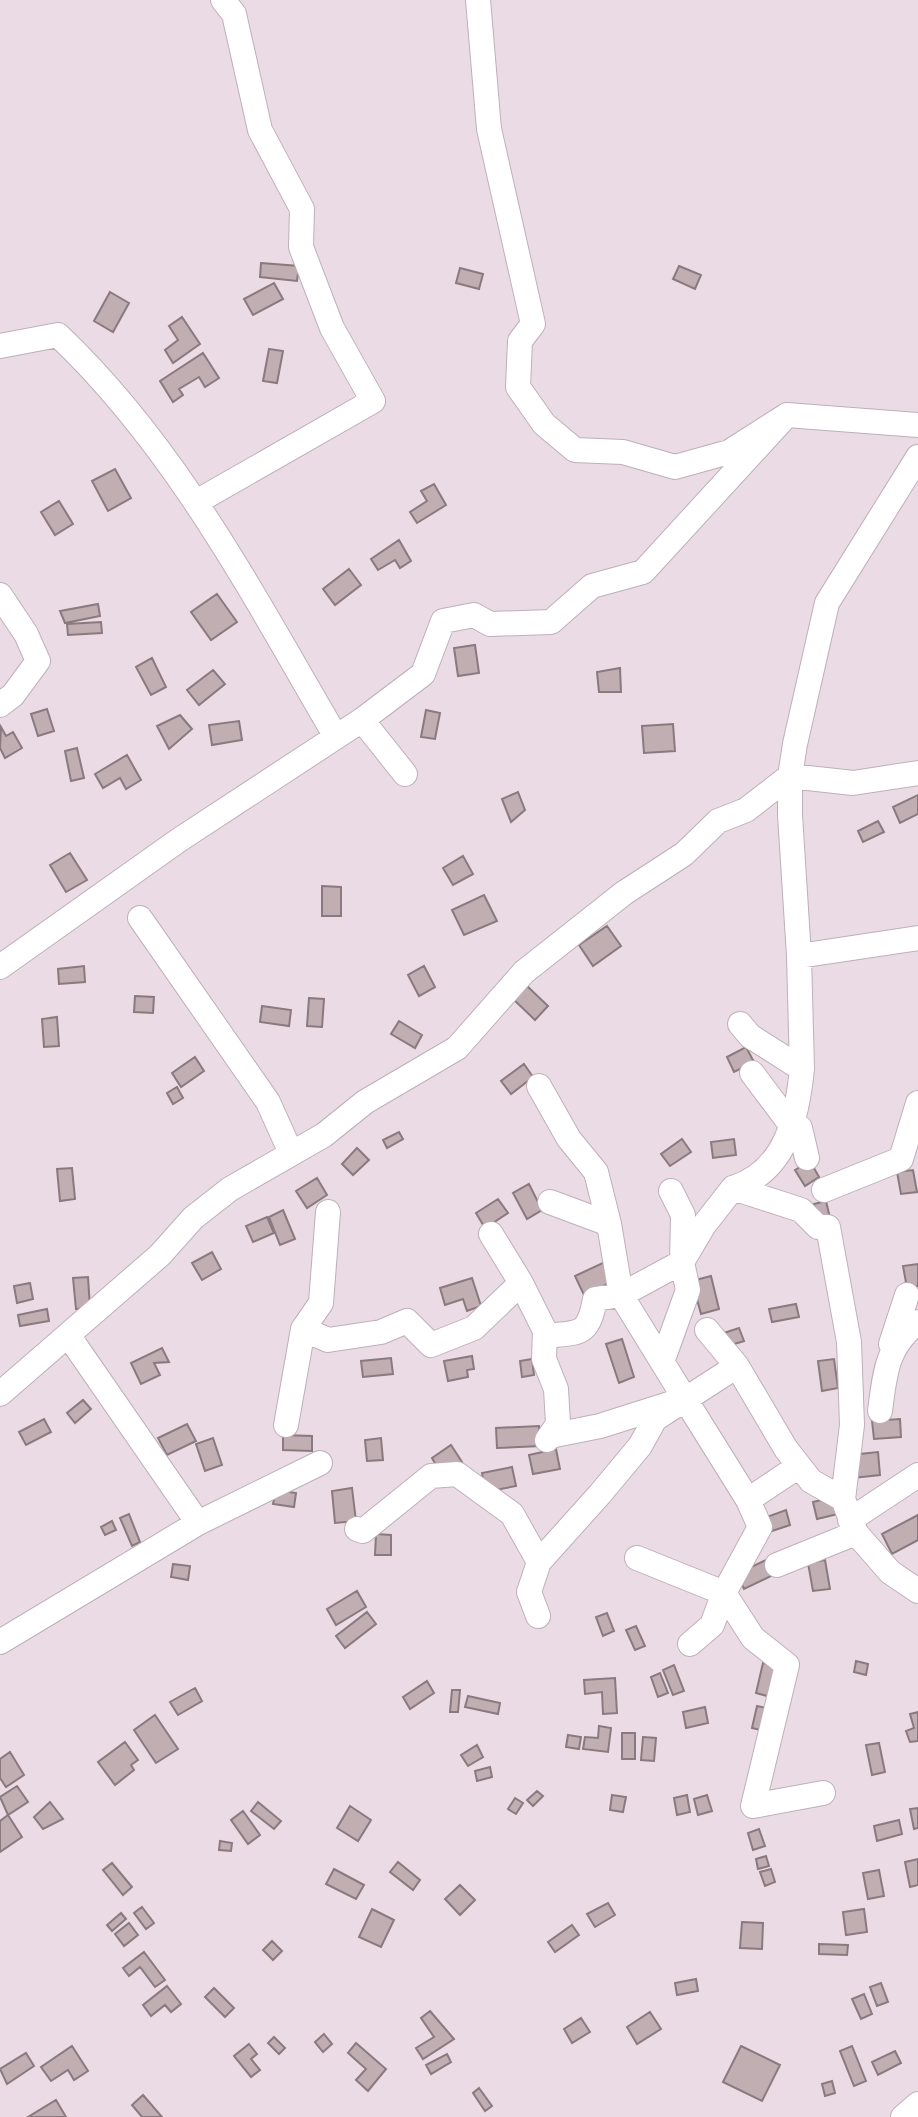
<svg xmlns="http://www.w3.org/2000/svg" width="918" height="2117" font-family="Figtree,sans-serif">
	<rect width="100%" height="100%" fill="#eadbe5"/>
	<path fill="#c0aeb3" stroke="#8a797e" stroke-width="2" d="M261,263L299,266L297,281L260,277Z
		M679,266L701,275L695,289L673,279Z
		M460,268L483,274L479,289L456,283Z
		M274,283L283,299L253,315L244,299Z
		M110,292L129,303L113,332L94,321Z
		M182,317L200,344L173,363L165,350L178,340L169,326Z
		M269,349L283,351L277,383L263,381Z
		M203,353L219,378L205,387L199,377L179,389L183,395L173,402L160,381Z
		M115,469L131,498L108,511L92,481Z
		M434,484L446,505L417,523L410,512L427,501L421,491Z
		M59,501L73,524L55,535L41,512Z
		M399,540L411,561L400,568L395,560L378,570L371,559Z
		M349,569L361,585L335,605L323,589Z
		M217,594L237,622L211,640L191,612Z
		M98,604L100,616L65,623L60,611Z
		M101,622L102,633L68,635L67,624Z
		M475,645L479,673L458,676L454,648Z
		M152,658L166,687L151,695L136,667Z
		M620,668L621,692H599L597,672Z
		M213,670L225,684L199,705L187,690Z
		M47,709L54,731L38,736L31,714Z
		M426,710L440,713L435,739L421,737Z
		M180,715L192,729L169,749L157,726Z
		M239,721L242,740L212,745L209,725Z
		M673,724L675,751L644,753L642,726Z
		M1,727L6,736L13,732L22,748L5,758L0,748Z
		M77,748L84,778L71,781L65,751Z
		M127,755L141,780L126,789L120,778L103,788L95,774Z
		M518,792L525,810L511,822L502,799Z
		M918,795V814L900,823L893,807Z
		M878,821L884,832L863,842L858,831Z
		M70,853L87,880L66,892L50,865Z
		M463,856L473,874L453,885L443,868Z
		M322,886L341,887V916H322Z
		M484,895L497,921L464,935L452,910Z
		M607,926L621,946L593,966L579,945Z
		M84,966L85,982L59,984L58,969Z
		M424,966L435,987L419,996L408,975Z
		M526,985L548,1006L535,1020L513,999Z
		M135,996L154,997L153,1013L134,1012Z
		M309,998L324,999L322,1027L307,1026Z
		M262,1006L291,1010L289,1026L260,1022Z
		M57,1017L59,1046L44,1047L42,1019Z
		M399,1021L422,1035L415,1048L391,1034Z
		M746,1047L754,1062L734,1072L727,1057Z
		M195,1057L204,1071L181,1087L172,1073Z
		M524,1064L533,1077L511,1094L501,1081Z
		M177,1087L183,1098L173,1104L167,1093Z
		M399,1132L403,1139L387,1148L383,1140Z
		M682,1139L691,1152L670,1166L661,1154Z
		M734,1139L736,1155L713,1158L711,1142Z
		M357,1148L369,1160L353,1175L342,1164Z
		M810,1161L819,1177L805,1186L795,1170Z
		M72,1168L75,1199L60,1201L57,1169Z
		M913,1170L917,1192L901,1194L897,1172Z
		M317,1178L327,1195L307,1208L296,1191Z
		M529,1184L542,1210L527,1219L513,1193Z
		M498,1199L508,1213L485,1228L476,1213Z
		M826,1201L830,1218L818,1221L814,1204Z
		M283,1210L295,1239L280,1245L269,1217Z
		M267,1217L274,1233L253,1242L246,1226Z
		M212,1252L221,1269L202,1280L192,1263Z
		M607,1261L616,1280L584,1295L575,1276Z
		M918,1264V1286L907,1288L903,1266Z
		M711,1276L719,1309L701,1314L692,1281Z
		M88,1277L90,1308L76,1309L73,1278Z
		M472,1278L481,1306L467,1311L463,1299L445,1305L440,1288Z
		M30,1283L33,1299L17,1303L14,1286Z
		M796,1304L799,1317L772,1322L769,1309Z
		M47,1309L49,1321L20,1326L18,1315Z
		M739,1328L744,1341L728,1346L724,1333Z
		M622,1339L634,1377L619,1383L606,1344Z
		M162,1348L169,1362L154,1363L160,1375L141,1384L131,1363Z
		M472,1356L474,1369L467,1370L468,1377L448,1381L444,1361Z
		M391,1358L393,1374L363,1377L361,1361Z
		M532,1359L534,1375L522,1377L520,1361Z
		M834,1359L838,1388L822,1391L818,1361Z
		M83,1400L91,1409L75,1423L67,1413Z
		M44,1419L51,1432L26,1445L19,1432Z
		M900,1419L901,1437L874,1439L872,1421Z
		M187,1424L196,1441L167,1455L158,1438Z
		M539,1426L540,1446L497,1448L496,1428Z
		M283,1435L312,1436V1451L283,1450Z
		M213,1438L222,1465L205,1471L196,1444Z
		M381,1438L383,1460L367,1461L365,1440Z
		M451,1445L462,1462L442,1475L432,1458Z
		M556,1449L560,1469L533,1474L529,1455Z
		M878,1452L880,1475L853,1478L850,1455Z
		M512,1467L516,1486L485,1492L482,1473Z
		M352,1488L356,1521L335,1523L332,1491Z
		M276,1490L296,1493L294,1507L273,1504Z
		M834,1497L838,1514L817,1519L813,1502Z
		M786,1510L790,1525L769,1532L764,1518Z
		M129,1514L140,1542L132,1546L120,1518Z
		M918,1515V1540L892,1554L882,1534Z
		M112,1521L116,1530L105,1535L101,1527Z
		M376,1534L391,1535V1555H375Z
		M768,1559L775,1574L744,1589L737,1574Z
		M825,1560L830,1589L813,1591L808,1563Z
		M173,1564L190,1566L188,1580L171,1577Z
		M357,1591L366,1607L336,1625L327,1609Z
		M367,1612L376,1624L345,1648L336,1636Z
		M607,1613L614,1631L603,1636L596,1617Z
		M636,1626L645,1646L635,1650L626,1630Z
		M856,1661L868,1664L866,1675L854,1672Z
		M763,1663L779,1666L771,1697L756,1693Z
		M674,1665L684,1691L673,1695L663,1670Z
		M660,1673L668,1693L658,1697L651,1677Z
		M615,1678L617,1713L603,1714L602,1692L585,1694L584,1680Z
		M427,1681L434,1693L410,1709L403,1697Z
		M195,1688L202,1701L178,1715L170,1702Z
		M452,1690H460L458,1712H450Z
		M468,1696L500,1703L498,1714L465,1707Z
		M757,1706L771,1709L765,1731L752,1728Z
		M705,1707L708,1723L686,1728L683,1712Z
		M918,1712V1741L910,1742L906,1731L914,1728L910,1714Z
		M155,1715L178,1749L156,1763L134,1730Z
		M599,1726L611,1728L608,1752L583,1749L585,1737L598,1738Z
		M622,1733H635V1759H622Z
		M568,1735L581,1737L579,1749L566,1747Z
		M643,1737L656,1738L654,1761L641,1760Z
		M125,1742L138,1760L131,1765L134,1770L115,1785L98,1762Z
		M879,1743L885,1772L872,1775L866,1745Z
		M477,1745L483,1757L468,1766L461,1755Z
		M10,1752L24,1775L6,1787L0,1778V1759Z
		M490,1767L492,1777L477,1781L475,1771Z
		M17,1786L28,1802L8,1815L0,1797Z
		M537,1791L543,1796L533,1806L527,1800Z
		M612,1795L626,1797L623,1812L610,1810Z
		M687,1795L690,1812L677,1815L674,1798Z
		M707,1795L712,1811L698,1815L694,1799Z
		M515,1798L523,1803L516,1814L508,1809Z
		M50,1802L63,1819L43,1829L34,1817Z
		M258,1802L281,1821L274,1829L251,1811Z
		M350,1806L371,1820L358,1841L337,1828Z
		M918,1808V1828L914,1829L910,1809Z
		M243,1811L260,1835L248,1844L231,1820Z
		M8,1815L22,1837L0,1852V1821Z
		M899,1820L902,1834L877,1841L874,1826Z
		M759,1829L765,1846L753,1850L748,1833Z
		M220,1841L232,1843L231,1851L219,1850Z
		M766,1856L769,1866L758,1869L756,1859Z
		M918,1859V1885L910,1887L905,1862Z
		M398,1862L420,1880L413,1890L390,1872Z
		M112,1863L132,1887L123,1895L103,1870Z
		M334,1869L364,1885L356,1899L326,1884Z
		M771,1869L775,1882L765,1886L760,1872Z
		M879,1870L884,1896L868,1899L863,1873Z
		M460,1885L475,1900L460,1915L445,1899Z
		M608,1903L615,1915L595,1927L587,1914Z
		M142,1907L154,1923L146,1929L134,1913Z
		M372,1909L394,1920L381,1947L359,1937Z
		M864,1909L867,1932L846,1935L843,1912Z
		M121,1913L126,1919L112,1931L107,1925Z
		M742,1922L763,1923L762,1949L740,1948Z
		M129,1923L138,1935L124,1946L115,1934Z
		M572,1925L579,1935L555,1952L548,1942Z
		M272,1941L282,1951L273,1960L263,1950Z
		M819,1944L848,1945L847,1955L819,1954Z
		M144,1952L165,1980L155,1987L140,1967L129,1976L123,1968Z
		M696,1979L698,1991L677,1995L675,1983Z
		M881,1983L888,2002L877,2006L870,1987Z
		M167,1986L181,2004L171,2012L165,2005L151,2016L143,2005Z
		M214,1988L234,2008L225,2017L205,1997Z
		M864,1994L872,2014L861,2019L852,1999Z
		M430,2011L454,2039L423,2059L416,2048L434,2037L421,2018Z
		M650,2012L661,2029L637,2044L627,2027Z
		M581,2018L590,2032L572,2043L564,2029Z
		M324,2034L332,2044L323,2052L315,2042Z
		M274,2037L285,2048L279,2054L268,2043Z
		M356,2043L386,2069L368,2091L356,2080L366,2069L348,2053Z
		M249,2044L257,2054L251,2059L260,2070L251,2077L234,2056Z
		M72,2046L88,2071L74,2080L68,2070L51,2081L41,2067Z
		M741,2046L780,2065L762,2101L723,2082Z
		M852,2046L866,2081L854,2086L840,2051Z
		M895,2051L901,2063L878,2075L872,2062Z
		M26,2053L34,2066L7,2084L0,2069Z
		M447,2054L451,2062L431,2074L426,2065Z
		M832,2081L835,2093L825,2096L822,2084Z
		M479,2088L492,2106L485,2111L473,2093Z
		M143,2095L162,2117H142L132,2105Z
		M56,2100L66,2117H28Z"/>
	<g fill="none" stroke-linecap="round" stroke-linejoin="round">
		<defs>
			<path id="street" d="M478,0L489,129L533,324L520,341L518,387L544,424L575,450L623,452L675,467L729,452L787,415L918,425
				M0,346L58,335C177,448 253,595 335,735
				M198,501L373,401L332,328L301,247L302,209L260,130L234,14L223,0
				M0,595L26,634L38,661L13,695L0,705
				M362,720L405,774
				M140,918L268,1102L291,1153
				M799,956L918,938
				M0,967L179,840L362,720L423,674L443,621L474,615L490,624L551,622L592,586L643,572L787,415
				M802,1069L799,956L790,815V776L795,744L827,603L918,457
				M752,1073L791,1125L800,1128L807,1158
				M539,1086L569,1139L596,1172L609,1224
				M733,1188C786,1171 797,1118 802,1069L750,1036L740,1024
				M824,1190L901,1159L918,1103
				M521,1283L545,1331L544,1359L556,1389L558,1424L547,1440
				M303,1329L328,1340L381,1332L407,1321L431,1345L474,1328L521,1283L491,1234
				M707,1330L737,1366L786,1449L811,1481L843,1499L856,1533L890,1572L918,1591
				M68,1335L198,1523
				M545,1336C580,1332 588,1337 595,1299L621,1295L682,1262L704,1225L733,1188L801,1210L818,1227H828L849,1342L852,1425L843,1499
				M891,1344L907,1295
				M662,1362L688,1290L682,1262L683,1215L671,1191
				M0,1394L160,1255L193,1218L230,1189L324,1135L365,1102L457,1048L524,972L624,893L684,854L718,821L746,810L790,776L853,783L918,773
				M685,1399L748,1500L799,1466
				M880,1411C885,1373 886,1347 918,1322
				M286,1425L303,1329L321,1303L328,1212
				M550,1436L600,1426L685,1399L621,1295L609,1224L550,1202
				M850,1520L918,1475
				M357,1529L363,1531L431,1476L457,1474L512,1514L539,1562
				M637,1558L724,1593L753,1638L787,1665L753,1806L823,1793
				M777,1565L856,1533
				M538,1616L529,1592L539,1562L600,1494L640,1446L655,1419L737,1366
				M0,1642L198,1523L320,1463
				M690,1644L712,1625L724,1593L760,1527L748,1500
				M903,2117L918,2104"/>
		</defs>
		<use href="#street" stroke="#beafb9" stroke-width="26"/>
		<use href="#street" stroke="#fff" stroke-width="24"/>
	</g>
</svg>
